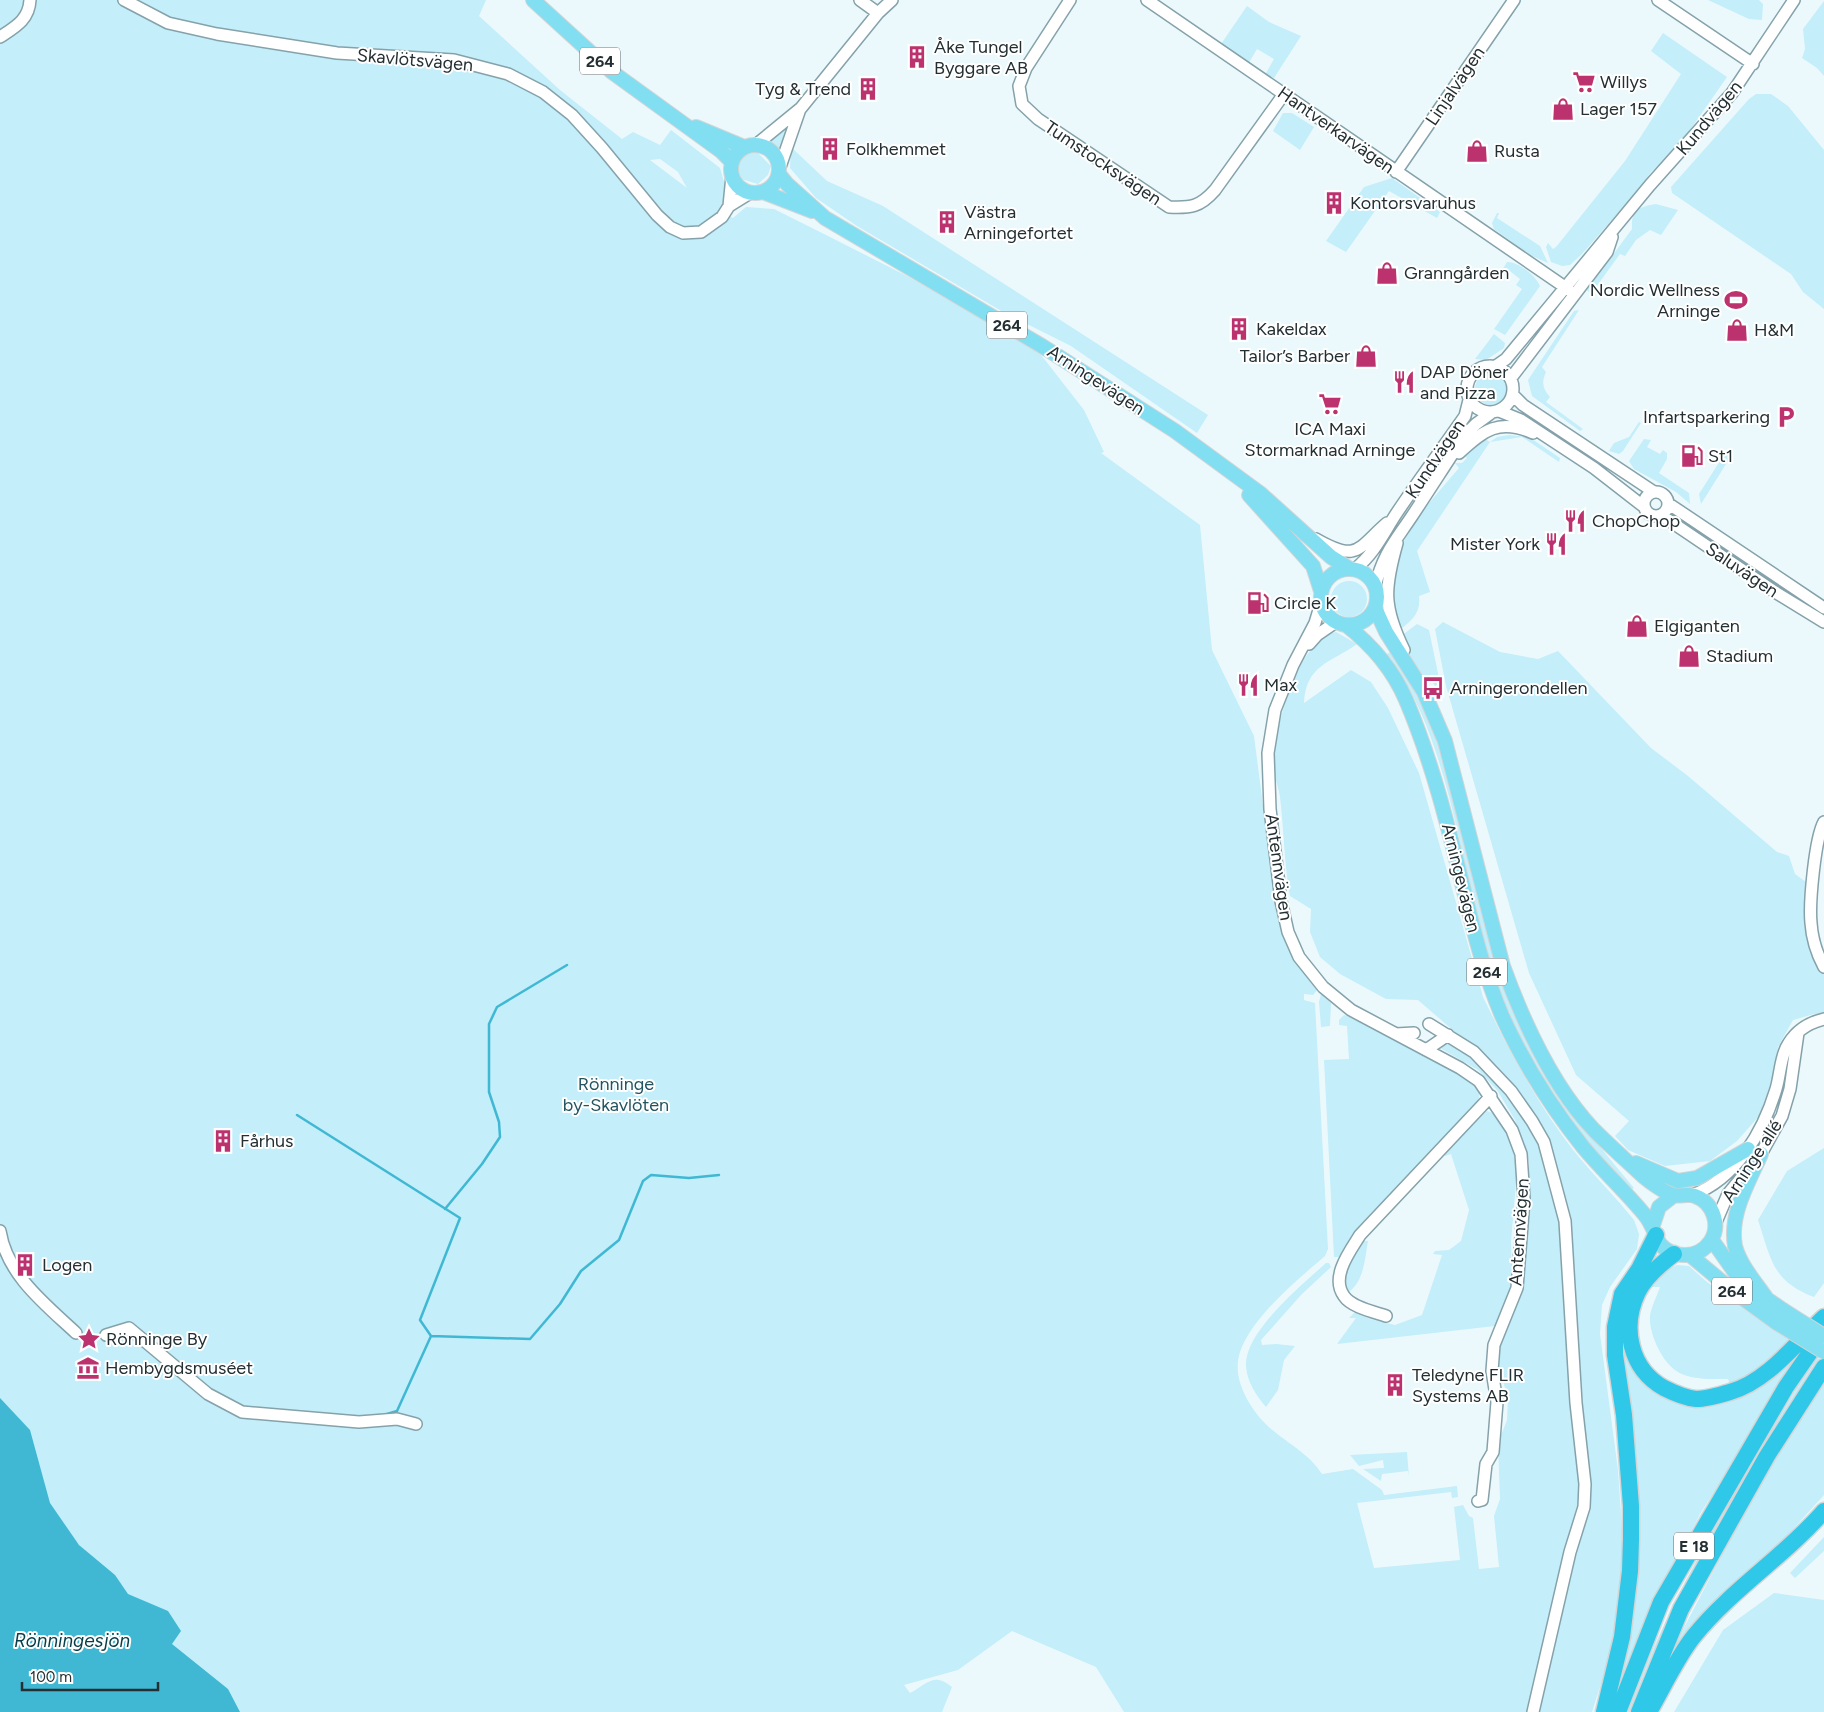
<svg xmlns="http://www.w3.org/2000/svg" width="1824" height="1712" font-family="Figtree,sans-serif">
	<rect width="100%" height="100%" fill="#ecf9fc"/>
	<path fill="#c3eefa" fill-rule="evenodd" d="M0,0H486L479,16L560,90L622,139L633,132L660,145L671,130L720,168L727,192L720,211L733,218L746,207L774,209L822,233L909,277L1038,351L1084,410L1104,452L1101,453L1200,525L1212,650L1254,736L1270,860L1280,921L1304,964L1308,979L1317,990L1313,995L1304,994V1000L1315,1003L1328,1249L1325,1256C1297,1280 1252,1317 1240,1352C1232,1376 1246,1401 1260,1418C1278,1439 1307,1450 1322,1474L1353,1469L1382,1490L1384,1495L1457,1486L1458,1497L1452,1498L1451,1492L1357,1503L1374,1568L1460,1560L1454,1507L1463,1505L1469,1516L1473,1518L1479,1569L1499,1567L1494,1516L1500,1499L1498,1443L1507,1420L1508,1398L1499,1368L1500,1345L1521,1295L1529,1205V1162L1515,1120L1497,1090L1478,1070L1435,1045L1451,1041C1492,1067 1520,1110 1549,1147L1492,1064L1418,1000L1386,999L1340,974L1320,957L1310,932L1311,909L1290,896C1284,863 1284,830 1280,797C1279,788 1275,780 1274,771C1272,735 1296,640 1336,632L1357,644C1330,663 1306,665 1304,703L1351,670L1371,682L1388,708L1419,773L1483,997C1509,1050 1537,1104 1574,1151C1593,1175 1615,1196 1634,1220L1639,1234L1637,1249L1610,1287L1602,1305L1600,1334L1618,1470L1623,1544L1621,1609L1612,1649L1592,1712H1124L1096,1667L1012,1631L958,1670L904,1685L910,1693C928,1683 934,1672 952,1687L942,1712H217L130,1597L54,1519L16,1416L0,1405ZM660,159L678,172L687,188L650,160Z
		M1708,0H1759L1763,4L1762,20L1749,19Z
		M1824,1V76L1817,68L1802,58L1805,49L1803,29Z
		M1247,6L1269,22L1301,36L1274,78L1265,75L1274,59L1257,49L1247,66L1219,47Z
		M1663,33L1727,77L1676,150L1651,172L1639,189L1582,254L1570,265L1562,266L1551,262L1546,247L1548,243L1553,249L1556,247L1625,161L1681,74L1651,51Z
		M1756,94H1771L1788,106L1824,150V309L1803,292L1791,274L1672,193L1671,187L1749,99Z
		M1283,113H1292L1314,127L1300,150L1273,131Z
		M793,118L780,153L769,140Z
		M791,147L827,181L883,206L1208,415L1197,433L1071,346L1003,312L857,226L816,198L790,168Z
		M750,150H755L771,166L768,175L758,184L741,179C733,166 737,157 750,150Z
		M1392,178L1440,212L1437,218L1389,191L1346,252L1326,241L1364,187Z
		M1656,204L1678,210L1661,235L1650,230L1636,240L1625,256L1620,254L1591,294L1587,290L1632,229C1631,209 1639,207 1656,204Z
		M1497,213H1499L1497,218L1540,246L1548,263L1530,255L1494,229L1492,223Z
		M1507,262C1519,262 1535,275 1540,286L1505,335L1494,329L1522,289L1516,285L1520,279L1506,268L1503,273L1501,272Z
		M1579,310L1542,367L1546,372C1541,383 1543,389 1550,397L1546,402L1583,429L1580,431L1532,396L1528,380L1574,311Z
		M1494,334L1505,343L1504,348L1486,360L1475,359Z
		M1475 389a16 16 0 1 1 32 0a16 16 0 1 1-32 0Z
		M1639,422L1641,423L1623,451L1619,454L1609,451L1614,443L1629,437Z
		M1509,435L1529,437L1560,458L1559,462L1522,437L1490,442L1417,551L1430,592L1419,596C1421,614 1411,621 1398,631L1390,596L1395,561L1405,539L1423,510L1459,468L1455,463H1462L1467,458L1464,456L1482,437L1490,442L1497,437Z
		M1644,439L1651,440L1647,447L1660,454L1663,450L1667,453V459L1659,473L1689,493L1690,504L1676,492L1634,469L1629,461Z
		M1725,453L1731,456L1701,504L1699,494Z
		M1331 599a18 18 0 1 1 36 0a18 18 0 1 1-36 0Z
		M1443,622L1500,652L1538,659L1558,651L1651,748L1688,776L1777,852L1789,856L1795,874L1806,882C1807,908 1803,953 1824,973V1014H1814L1793,1020L1778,1047L1774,1072L1760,1115L1737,1141L1710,1161L1665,1166L1628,1150L1615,1136L1629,1121L1576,1075L1529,973L1446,686L1435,629Z
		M1417,624L1429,630L1439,678L1436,687L1433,683H1428L1414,663L1401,636Z
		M1392,651C1407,678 1424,705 1435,735C1469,824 1476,922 1513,1011C1542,1077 1588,1133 1634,1188L1629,1191C1578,1131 1531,1071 1502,996C1466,904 1460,803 1421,713C1412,693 1401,671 1387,654Z
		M1321,994L1331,1003L1330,1026L1321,1027L1319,1002Z
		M1344,1015C1362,1020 1467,1073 1476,1086C1480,1091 1480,1095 1478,1101L1358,1231L1342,1257H1334L1324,1060L1349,1059L1347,1026L1339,1025V1020Z
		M1487,1111L1498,1115L1511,1139L1517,1172L1511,1241L1512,1280L1509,1294L1495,1326L1337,1344L1356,1318H1349L1356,1311L1370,1319L1395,1325L1422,1315L1442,1255L1433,1254L1435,1251L1449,1250L1461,1241L1469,1210L1451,1154L1445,1156L1443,1151Z
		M1824,1148V1283L1814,1297C1772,1281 1771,1259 1758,1220L1787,1171Z
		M1363,1241H1368C1365,1258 1364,1280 1350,1291L1344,1287V1269Z
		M1326,1263H1329L1331,1267L1301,1295L1261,1340L1262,1345L1276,1344L1295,1346L1284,1360L1278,1390L1266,1407C1256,1395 1247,1382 1246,1366C1244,1332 1302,1285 1326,1263Z
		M1677,1265L1689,1266L1707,1282L1790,1339L1751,1374L1730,1384L1728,1379C1696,1379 1675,1381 1659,1350C1654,1341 1649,1326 1650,1316C1651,1307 1657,1296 1660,1287H1652L1668,1269Z
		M1624,1320L1623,1348L1633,1369L1703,1404L1801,1348L1804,1351L1700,1514L1677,1560L1615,1697L1632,1620L1638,1558L1621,1375Z
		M1816,1357L1821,1360L1666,1632L1631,1712H1626C1676,1586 1744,1471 1816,1357Z
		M1824,1384V1495L1766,1559L1667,1660L1758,1486L1814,1395Z
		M1407,1452L1409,1477L1408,1471L1382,1474L1381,1481L1363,1469L1384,1468L1383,1460L1359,1466L1350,1455Z
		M1824,1537V1551L1795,1578L1790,1573Z
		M1774,1593L1824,1600V1712H1674L1723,1630Z"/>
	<path fill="#40b8d3" d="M0,1398L30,1430L50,1503L79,1545L115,1575L128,1594L168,1611L181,1631L172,1644L228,1689L240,1712H0Z"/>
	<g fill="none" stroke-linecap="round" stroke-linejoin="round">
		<path stroke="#40b8d3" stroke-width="2.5" d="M297,1115L460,1218L420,1320L431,1336
			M445,1209L482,1164L500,1137L499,1122L489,1092V1024L497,1007L567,965
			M387,1414L397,1411L431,1336L530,1339L560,1304L581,1271L619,1240L643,1181L651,1175L689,1178L719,1175"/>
		<defs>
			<path id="minor" d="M124,0L168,23L217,34L337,53L454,60L508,74L543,92L572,115L602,148L657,215L670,227L683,233L701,232L722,217L729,206L750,193
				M860,0L878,13
				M1070,0L1026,68L1019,86L1022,104L1038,119L1169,207C1191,208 1200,207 1215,190L1284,94
				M1147,0L1575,294
				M1658,0L1753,64
				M0,37C15,27 29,20 30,0
				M757,144L801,108L878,13L892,0
				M780,167L800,109
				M1396,172L1514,0
				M729,206L732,176
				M1467 389a23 23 0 1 1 46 0a23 23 0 1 1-46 0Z
				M1496,366L1506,359L1650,185L1732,93L1794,0
				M1511,378L1607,252L1612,237
				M1513,395L1523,405L1654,492
				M1499,411L1521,420L1594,468L1643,506
				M1459,453C1484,430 1499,418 1533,433
				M1644 504a12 12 0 1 1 24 0a12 12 0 1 1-24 0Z
				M1669,504L1824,608
				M1661,515L1775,592L1824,622
				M1316,539C1358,563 1357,549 1387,523
				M1397,543C1384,589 1383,607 1404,650
				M1355,569C1374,554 1383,534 1396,514C1418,481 1442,449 1465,416L1469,400
				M1375,587C1383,554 1394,543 1412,516C1430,489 1447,462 1465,435L1476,424L1491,413
				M1321,603L1315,623L1293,665L1275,710L1268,753L1270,809L1281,901L1288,932L1299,957L1323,987L1351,1010L1460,1068L1479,1081L1512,1130L1521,1154L1524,1199L1517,1288L1494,1345L1492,1371L1497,1402L1493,1452L1486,1464L1482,1500L1478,1501
				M1309,644L1317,635L1336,622
				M1824,822C1815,838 1809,903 1811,923C1812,938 1817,954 1824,967
				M1429,1024L1474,1052L1511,1091L1532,1121L1544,1142L1565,1221L1576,1403L1585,1484L1584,1507L1570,1552L1533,1712
				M1396,1034L1414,1033
				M1426,1050L1448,1035
				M1692,1195C1736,1179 1763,1132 1776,1089C1780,1076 1780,1061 1786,1048C1794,1032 1807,1023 1824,1019
				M1716,1222L1728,1194L1761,1154L1782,1116L1790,1089L1798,1033
				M0,1231C7,1275 45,1304 76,1333
				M1386,1316C1374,1312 1351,1307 1344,1296C1330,1277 1350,1251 1360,1235L1491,1096
				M106,1335L129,1328L208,1394L242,1412L359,1422L397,1419L416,1424"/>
			<path id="major" d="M533,0L612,72L721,151L732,162
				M696,127L744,147
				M731 169a24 24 0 1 1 48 0a24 24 0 1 1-48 0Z
				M779,174L787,184L825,218L1042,346L1175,431L1261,494L1331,557L1350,569
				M763,192L812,211
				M1249,495L1313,566L1321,591
				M1321 597a28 28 0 1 1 56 0a28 28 0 1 1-56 0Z
				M1346,625C1372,645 1393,670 1406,700C1432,761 1448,826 1464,891C1474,933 1485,976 1502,1016C1523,1062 1551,1107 1583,1147C1602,1170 1625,1191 1644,1214C1653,1224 1655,1237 1660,1244C1673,1259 1698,1259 1710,1242C1721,1226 1714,1203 1695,1196C1688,1193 1680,1197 1673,1195C1664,1192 1651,1183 1644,1177C1627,1161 1610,1146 1594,1130C1553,1087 1523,1021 1503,966L1445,741L1424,692L1386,632L1375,608
				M1761,1154C1749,1182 1729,1214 1735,1246C1740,1265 1756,1283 1767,1299
				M1636,1163L1678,1181L1697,1178L1748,1149
				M1653,1225L1659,1207L1673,1196
				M1712,1240L1741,1281L1783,1310
				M1690,1255L1733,1291L1777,1323"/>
			<path id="highway" d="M1674,1254C1662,1263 1645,1278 1638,1292C1621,1327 1630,1369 1664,1388C1674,1393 1685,1398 1696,1399C1706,1399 1720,1395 1730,1392C1767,1382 1797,1342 1824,1317
				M1604,1712L1622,1637L1630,1571L1631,1539V1506L1624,1415L1615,1355V1327L1622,1294L1639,1269L1656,1235
				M1618,1712L1661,1602L1786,1387L1822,1335
				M1639,1712L1681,1609L1767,1456L1824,1367
				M1649,1712C1663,1688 1677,1657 1694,1636C1732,1589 1785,1556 1824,1511"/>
		</defs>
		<use href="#minor" stroke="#85a2aa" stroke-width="14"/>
		<use href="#major" stroke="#d3d5d6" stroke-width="16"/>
		<use href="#highway" stroke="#d3d5d6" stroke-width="19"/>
		<use href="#minor" stroke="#fff" stroke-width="11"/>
		<use href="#major" stroke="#82def1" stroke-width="14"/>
		<use href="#highway" stroke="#2fc8e8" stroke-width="16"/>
		<defs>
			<path id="major-bridge" d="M1783,1310L1824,1336
				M1777,1323L1824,1352"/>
		</defs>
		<use href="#major-bridge" stroke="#d3d5d6" stroke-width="16" stroke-linecap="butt"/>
		<use href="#major-bridge" stroke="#82def1" stroke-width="14"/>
	</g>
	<defs>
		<symbol id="building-bare" viewBox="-9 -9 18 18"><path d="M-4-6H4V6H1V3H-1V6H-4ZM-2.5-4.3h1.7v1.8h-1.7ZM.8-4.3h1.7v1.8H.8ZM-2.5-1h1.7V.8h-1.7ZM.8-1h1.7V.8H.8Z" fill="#bc326e" stroke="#fff" stroke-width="2.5" paint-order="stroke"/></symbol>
		<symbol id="supermarket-bare" viewBox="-9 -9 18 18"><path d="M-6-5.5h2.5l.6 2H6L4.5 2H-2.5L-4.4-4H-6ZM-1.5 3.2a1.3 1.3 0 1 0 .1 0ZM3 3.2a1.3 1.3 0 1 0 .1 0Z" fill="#bc326e" stroke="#fff" stroke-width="2.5" paint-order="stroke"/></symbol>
		<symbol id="shop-bare" viewBox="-9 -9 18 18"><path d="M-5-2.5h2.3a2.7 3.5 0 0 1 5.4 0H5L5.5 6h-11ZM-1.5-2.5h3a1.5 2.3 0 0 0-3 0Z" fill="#bc326e" stroke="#fff" stroke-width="2.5" paint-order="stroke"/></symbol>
		<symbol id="stadium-bare" viewBox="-9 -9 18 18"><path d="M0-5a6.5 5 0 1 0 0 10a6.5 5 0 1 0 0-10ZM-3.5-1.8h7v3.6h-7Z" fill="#bc326e" stroke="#fff" stroke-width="2.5" paint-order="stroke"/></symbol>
		<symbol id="restaurant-bare" viewBox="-9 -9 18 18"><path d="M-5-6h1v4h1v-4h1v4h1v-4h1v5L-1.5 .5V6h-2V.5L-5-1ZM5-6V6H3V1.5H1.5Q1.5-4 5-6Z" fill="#bc326e" stroke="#fff" stroke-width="2.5" paint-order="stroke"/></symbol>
		<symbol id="parking-bare" viewBox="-9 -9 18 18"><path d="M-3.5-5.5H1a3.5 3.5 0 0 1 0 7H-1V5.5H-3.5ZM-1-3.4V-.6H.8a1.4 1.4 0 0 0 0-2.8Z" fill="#bc326e" stroke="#fff" stroke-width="2.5" paint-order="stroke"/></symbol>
		<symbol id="fuel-bare" viewBox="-9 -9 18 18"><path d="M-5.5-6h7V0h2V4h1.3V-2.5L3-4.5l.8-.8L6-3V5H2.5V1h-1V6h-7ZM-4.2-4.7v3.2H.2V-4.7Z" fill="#bc326e" stroke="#fff" stroke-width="2.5" paint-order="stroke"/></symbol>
		<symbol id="bus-bare" viewBox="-9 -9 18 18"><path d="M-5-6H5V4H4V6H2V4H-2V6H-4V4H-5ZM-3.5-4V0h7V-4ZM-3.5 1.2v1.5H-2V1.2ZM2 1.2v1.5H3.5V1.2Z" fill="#bc326e" stroke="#fff" stroke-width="2.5" paint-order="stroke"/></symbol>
		<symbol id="sight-bare" viewBox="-9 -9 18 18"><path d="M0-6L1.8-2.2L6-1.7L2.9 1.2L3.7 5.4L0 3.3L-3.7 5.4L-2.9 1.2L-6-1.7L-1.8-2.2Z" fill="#bc326e" stroke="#fff" stroke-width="2.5" paint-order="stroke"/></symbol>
		<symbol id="museum-bare" viewBox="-9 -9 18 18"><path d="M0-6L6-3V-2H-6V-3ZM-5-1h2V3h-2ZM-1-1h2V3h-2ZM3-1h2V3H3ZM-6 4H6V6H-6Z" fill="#bc326e" stroke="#fff" stroke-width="2.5" paint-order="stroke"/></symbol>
	</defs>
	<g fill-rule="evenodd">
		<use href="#building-bare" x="901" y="41" width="32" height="32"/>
		<use href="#supermarket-bare" x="1568" y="66" width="32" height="32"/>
		<use href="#building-bare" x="852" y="73" width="32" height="32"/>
		<use href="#shop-bare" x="1547" y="93" width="32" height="32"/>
		<use href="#building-bare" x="814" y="133" width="32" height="32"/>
		<use href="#shop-bare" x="1461" y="135" width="32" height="32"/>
		<use href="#building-bare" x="1318" y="187" width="32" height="32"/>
		<use href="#building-bare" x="931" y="206" width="32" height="32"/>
		<use href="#shop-bare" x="1371" y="257" width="32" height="32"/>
		<use href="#stadium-bare" x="1720" y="284" width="32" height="32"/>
		<use href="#building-bare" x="1223" y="313" width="32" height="32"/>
		<use href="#shop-bare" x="1721" y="314" width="32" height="32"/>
		<use href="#shop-bare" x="1350" y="340" width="32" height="32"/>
		<use href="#restaurant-bare" x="1388" y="366" width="32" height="32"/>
		<use href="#supermarket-bare" x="1314" y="388" width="32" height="32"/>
		<use href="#parking-bare" x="1770" y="401" width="32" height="32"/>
		<use href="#fuel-bare" x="1676" y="440" width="32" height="32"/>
		<use href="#restaurant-bare" x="1559" y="505" width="32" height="32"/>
		<use href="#restaurant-bare" x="1540" y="528" width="32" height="32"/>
		<use href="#fuel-bare" x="1242" y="587" width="32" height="32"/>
		<use href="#shop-bare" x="1621" y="610" width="32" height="32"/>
		<use href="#shop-bare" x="1673" y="640" width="32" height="32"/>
		<use href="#restaurant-bare" x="1232" y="669" width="32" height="32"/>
		<use href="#bus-bare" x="1417" y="672" width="32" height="32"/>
		<use href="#building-bare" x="207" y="1125" width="32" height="32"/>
		<use href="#building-bare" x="9" y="1249" width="32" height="32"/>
		<use href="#sight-bare" x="73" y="1323" width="32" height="32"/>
		<use href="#museum-bare" x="72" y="1352" width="32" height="32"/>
		<use href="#building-bare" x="1379" y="1369" width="32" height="32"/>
	</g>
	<g text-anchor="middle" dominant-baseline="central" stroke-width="4" stroke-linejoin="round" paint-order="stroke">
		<g fill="#fff" stroke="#656d70" stroke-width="1">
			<rect x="580" y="47.5" width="40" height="27" rx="4"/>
			<rect x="987" y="311.5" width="40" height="27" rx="4"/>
			<rect x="1467" y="958.5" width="40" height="27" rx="4"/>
			<rect x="1712" y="1277.5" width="40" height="27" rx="4"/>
			<rect x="1674" y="1532.5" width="40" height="27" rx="4"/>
		</g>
		<g font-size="16" font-weight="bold" fill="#232f32">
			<text x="600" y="61">264</text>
			<text x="1007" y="325">264</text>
			<text x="1487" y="972">264</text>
			<text x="1732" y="1291">264</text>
			<text x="1694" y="1546">E 18</text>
		</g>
		<g font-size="18" fill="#232f32" stroke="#fff" text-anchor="start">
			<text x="934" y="47">Åke Tungel<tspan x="934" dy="21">Byggare AB</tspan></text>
			<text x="1600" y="82">Willys</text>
			<text x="851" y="89" text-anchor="end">Tyg &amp; Trend</text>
			<text x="1580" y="109">Lager 157</text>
			<text x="846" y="149">Folkhemmet</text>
			<text x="1494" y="151">Rusta</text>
			<text x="1350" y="203">Kontorsvaruhus</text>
			<text x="964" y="212">Västra<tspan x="964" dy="21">Arningefortet</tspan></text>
			<text x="1404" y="273">Granngården</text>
			<text x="1720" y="290" text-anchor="end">Nordic Wellness<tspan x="1720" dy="21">Arninge</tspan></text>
			<text x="1256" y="329">Kakeldax</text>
			<text x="1754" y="330">H&amp;M</text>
			<text x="1350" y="356" text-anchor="end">Tailor’s Barber</text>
			<text x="1420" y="372">DAP Döner<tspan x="1420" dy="21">and Pizza</tspan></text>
			<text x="1770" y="417" text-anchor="end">Infartsparkering</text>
			<text x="1330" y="429" text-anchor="middle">ICA Maxi<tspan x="1330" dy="21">Stormarknad Arninge</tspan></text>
			<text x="1708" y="456">St1</text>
			<text x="1592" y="521">ChopChop</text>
			<text x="1540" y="544" text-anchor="end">Mister York</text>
			<text x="1274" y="603">Circle K</text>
			<text x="1654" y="626">Elgiganten</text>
			<text x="1706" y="656">Stadium</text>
			<text x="1264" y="685">Max</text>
			<text x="1450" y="688">Arningerondellen</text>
			<text x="240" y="1141">Fårhus</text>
			<text x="42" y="1265">Logen</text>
			<text x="106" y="1339">Rönninge By</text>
			<text x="105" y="1368">Hembygdsmuséet</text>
			<text x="1412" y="1375">Teledyne FLIR<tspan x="1412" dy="21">Systems AB</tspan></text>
		</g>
		<g font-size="18" fill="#232f32" stroke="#fff">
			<text transform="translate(415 60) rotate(5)">Skavlötsvägen</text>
			<text transform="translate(1455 86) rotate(-56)">Linjalvägen</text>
			<text transform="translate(1709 118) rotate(-50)">Kundvägen</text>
			<text transform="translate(1336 130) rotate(35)">Hantverkarvägen</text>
			<text transform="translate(1103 163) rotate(34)">Tumstocksvägen</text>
			<text transform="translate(1096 380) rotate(33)">Arningevägen</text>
			<text transform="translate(1435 459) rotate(-56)">Kundvägen</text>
			<text transform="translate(1742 570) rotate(34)">Saluvägen</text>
			<text transform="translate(1279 867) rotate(82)">Antennvägen</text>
			<text transform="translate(1461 878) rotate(76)">Arningevägen</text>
			<text transform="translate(1752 1161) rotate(-57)">Arninge allé</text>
			<text transform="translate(1519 1232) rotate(-86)">Antennvägen</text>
		</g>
		<g font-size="18" fill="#235561" stroke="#fff">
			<text x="616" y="1084">Rönninge<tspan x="616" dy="21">by-Skavlöten</tspan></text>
		</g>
		<g font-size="19" font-style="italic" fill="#073e49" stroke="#fff">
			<text x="72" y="1640">Rönningesjön</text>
		</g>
	</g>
	<path d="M22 1682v8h136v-8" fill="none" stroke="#232f32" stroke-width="2.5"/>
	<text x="30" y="1682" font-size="15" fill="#232f32" stroke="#ffffff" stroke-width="4" paint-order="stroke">100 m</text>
</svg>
